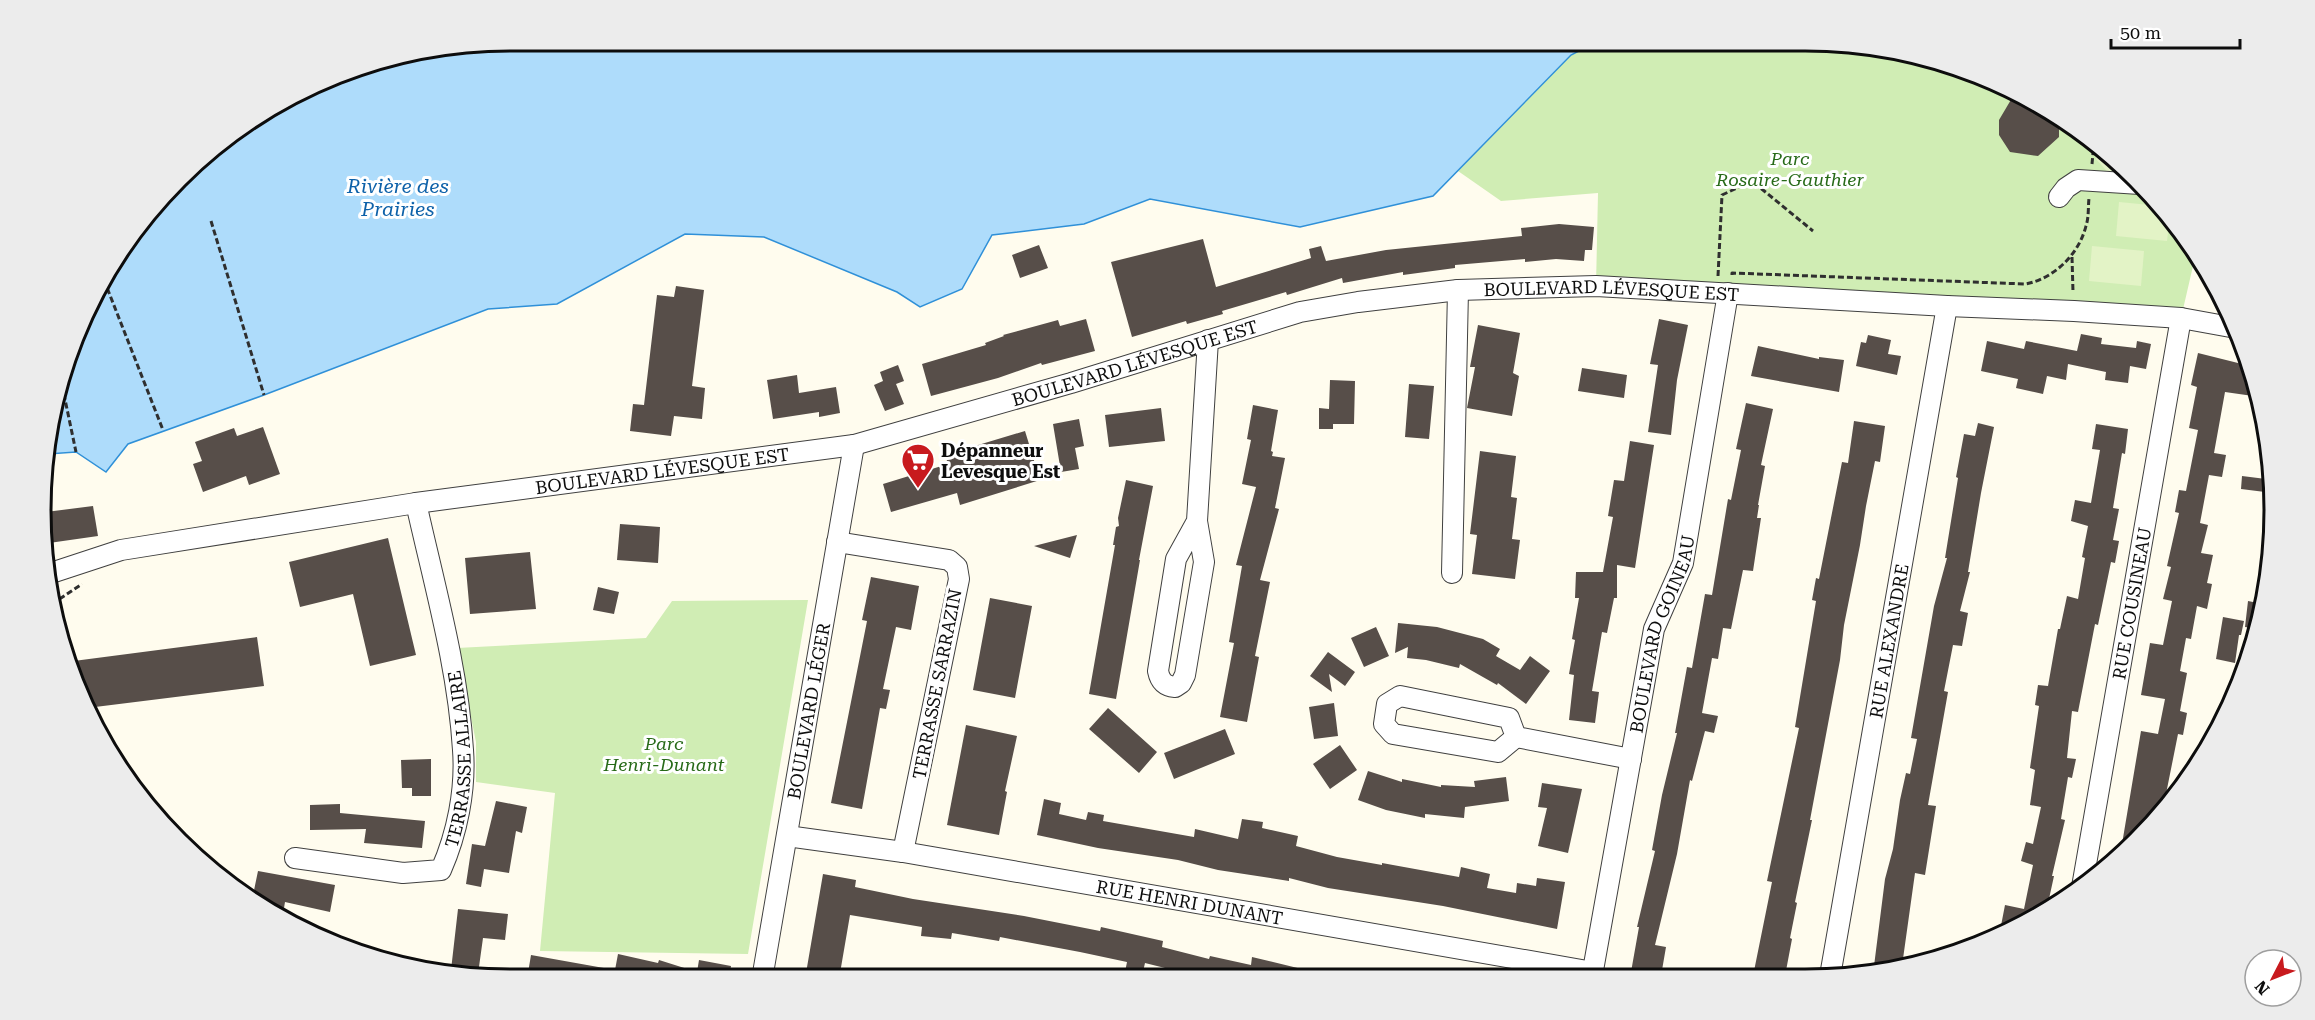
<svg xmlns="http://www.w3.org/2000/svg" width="2315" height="1020" font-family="'Roboto Serif',serif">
	<rect width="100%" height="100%" fill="#fffcee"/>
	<path fill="#d0edb4" d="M1598,41H1805L1956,66L2040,104L2115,157L2178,224L2196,253L2181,318L1596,286L1598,193L1501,201L1458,171L1571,55Z
		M808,600L748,954L540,951L555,793L476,782V742L457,648L646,638L672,601Z"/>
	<path fill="#e3f3c6" d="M2097,144L2115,157L2136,180L2114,179L2096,159Z
		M2119,202L2160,206L2170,216L2167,241L2116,236Z
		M2092,246L2144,251L2141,286L2089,281Z"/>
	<path fill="#aedcfb" stroke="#2f90d8" stroke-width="1.5" d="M510,41H1598L1571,55L1433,196L1300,227L1150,199L1084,224L992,235L962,289L920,307L897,292L764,237L685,234L557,304L488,309L264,395L128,444L106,472L76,452L48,454L49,419L104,275L201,157L276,103L359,66Z"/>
	<path fill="#574e49" d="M2012,98L2030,99L2040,104L2052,112L2059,121V137L2038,156L2010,152L1999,135V120Z
		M1559,224L1594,227L1592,250H1585L1584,261L1556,259L1525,262V259L1455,265V268L1403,275V272L1343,283L1342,278L1287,295L1286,292L1222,311L1223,314L1187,324L1186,321L1132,337L1111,262L1203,239L1216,287L1311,258L1309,249L1321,246L1326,261L1386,250L1522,236L1521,228Z
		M1039,245L1048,268L1020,278L1012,255Z
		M676,286L704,290L692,386L705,388L702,419L674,416L671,436L630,431L633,404L644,405L657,295L674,297Z
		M1086,319L1095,351L1042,365L1041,363L998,378L931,396L922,364L986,345L985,343L1004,336L1003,335L1058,320L1060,326Z
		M1659,319L1688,325L1677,380L1671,435L1648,432L1658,365L1650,364Z
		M1478,325L1520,333L1513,373L1519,376L1512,416L1467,408L1475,367H1470Z
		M2081,334L2102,338L2101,344L2136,348L2137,341L2151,344L2146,369L2130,366L2128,383L2105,380L2106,372L2068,364L2066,380L2047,376L2043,394L2016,388L2018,379L1981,371L1987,341L2024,349L2026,341L2077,351Z
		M1868,335L1891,340L1888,354L1901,356L1897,375L1856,366L1861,342L1866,343Z
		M1758,346L1819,359V357L1844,360L1839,392L1751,376Z
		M2198,353L2250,366L2260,397L2225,392L2214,453L2226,455L2222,477L2209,475L2200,523L2208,525L2201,553L2213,555L2207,583L2212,584L2207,609L2197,606L2191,639L2186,638L2180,671L2187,673L2180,711L2187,713L2183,735L2178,734L2164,804L2121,850L2141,731L2158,734L2165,699L2141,695L2150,643L2163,645L2172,601L2163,599L2171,567L2167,566L2179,513L2175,512L2179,490L2186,491L2198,430L2189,428L2197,387L2191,385Z
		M898,365L904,381L896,384L904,404L885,411L874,385L883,381L880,372Z
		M1582,368L1627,375L1624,398L1578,391Z
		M797,375L799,393L836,387L840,413L819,417V412L773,419L767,380Z
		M1330,380L1355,381L1354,424H1333V429H1319V408L1329,409Z
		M1409,384L1434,386L1429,439L1405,437Z
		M1746,403L1773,409L1761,465L1765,466L1758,505H1759L1757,518H1761L1753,571L1743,570L1731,629L1723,628L1718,659L1712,658L1702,713L1718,716L1714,733L1705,731L1692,781L1690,780L1677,854L1655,945L1666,947L1661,976L1631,972L1639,927H1637L1655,851L1652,850L1662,795L1677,733H1675L1687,667L1692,668L1705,594L1712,595L1728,499L1731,500L1741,450L1736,449Z
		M1253,405L1278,410L1271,451L1273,452L1272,456L1285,458L1275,508L1279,509L1260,580L1270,582L1255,656L1259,657L1247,722L1220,717L1234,643L1229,642L1242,566L1236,565L1256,487L1242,484L1251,440L1247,439Z
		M1161,408L1165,441L1109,447L1105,415Z
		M1079,419L1084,446L1075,448L1079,469L1061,472L1053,424Z
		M1854,421L1885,426L1880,462L1875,461L1866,506L1860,545L1844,625L1840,660L1810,820H1812L1795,902L1797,903L1790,938L1792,939L1785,976H1753L1772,882L1767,881L1799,728L1795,727L1816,601L1812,600L1816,578L1819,579L1842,462L1848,463Z
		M1978,423L1994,427L1981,493L1968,572H1970L1960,611L1968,613L1962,646L1953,645L1944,691L1948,692L1928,805L1936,806L1925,875L1915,873L1902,966L1873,974L1885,879L1893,849L1900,800L1906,773L1910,774L1917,739L1911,738L1934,606L1947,558H1945L1958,478L1956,477L1964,434L1975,436Z
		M2096,424L2128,429L2125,454L2122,453L2113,508L2119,509L2113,540L2119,541L2115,563L2111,562L2098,625L2095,624L2078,712L2072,711L2067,758L2076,759L2072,778L2068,777L2061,819L2065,820L2052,876H2054L2047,908L1999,936L2005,905L2024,909L2033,865L2021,861L2026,842L2033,844L2041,807L2030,805L2035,770L2030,768L2039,706L2035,705L2038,685L2048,686L2058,629H2060L2067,596L2078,599L2085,558L2082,557L2088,526L2071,521L2075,500L2091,503L2100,450L2092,449Z
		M263,427L280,474L249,485L246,476L203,492L193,464L202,461L195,442L234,428L237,436Z
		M1025,431L1040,480L960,505L957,493L891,512L883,484L948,464L945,455Z
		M1630,441L1654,445L1635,568L1617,565V598H1614L1607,633L1602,632L1592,691L1599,692L1595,723L1569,720L1574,675L1569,674L1575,640L1572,639L1579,598H1575L1576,572H1603L1613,517L1608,516L1614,480L1624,481Z
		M1480,451L1516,456L1511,497L1517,498L1512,539L1520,540L1515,579L1472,574L1477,535L1470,534Z
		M2242,476L2274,480L2273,493L2241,489Z
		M1126,480L1153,486L1139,560H1140L1116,699L1089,694L1115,545H1113L1116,527L1119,526L1118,518Z
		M93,506L98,536L49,543L46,512Z
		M620,524L660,527L658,563L617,560Z
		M1077,535L1070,558L1034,546Z
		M388,538L416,655L370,666L353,594L300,607L289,562Z
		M530,552L536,609L470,614L465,558Z
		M871,577L919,586L911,630L896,627L883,689L890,690L886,709L880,708L862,809L831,803L867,621L862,620Z
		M598,587L619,592L614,614L593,610Z
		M990,598L1032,606L1015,698L973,690Z
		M2248,601L2263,604L2257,629L2245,627Z
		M2223,617L2244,621L2241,635H2239L2235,663L2216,659Z
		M1398,623L1437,627L1483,639L1500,649L1496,656L1520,670L1530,656L1550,671L1526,704L1498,683L1497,685L1460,664L1459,668L1426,660L1407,658L1408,647L1395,653Z
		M1376,627L1389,656L1364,667L1351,638Z
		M257,637L264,686L87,708L66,662Z
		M1328,652L1355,672L1345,686L1329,674L1332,692L1310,676Z
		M1334,703L1338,736L1314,739L1309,707Z
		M1108,708L1157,752L1139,773L1089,729Z
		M966,725L1017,736L1005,791L1007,792L999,835L947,825Z
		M1225,729L1235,754L1174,779L1164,753Z
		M1340,745L1357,770L1330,789L1313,764Z
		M431,759V796H412V788H402L401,760Z
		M1368,771L1402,782V779L1441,787V785L1475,787L1474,781L1506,777L1509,801L1465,807L1464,818L1425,814V818L1386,810L1358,800Z
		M1542,783L1582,789L1568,853L1538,846L1547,808L1538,807Z
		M1044,799L1061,803L1059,814L1086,820L1088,812L1104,815L1103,821L1194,837L1195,829L1238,839L1242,819L1263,822L1262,828L1298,836L1296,846L1337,857L1382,865V863L1459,877L1461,867L1490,874L1487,888L1516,893L1517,883L1536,886L1537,878L1565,882L1557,929L1443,906L1328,888L1289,878V881L1218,870L1178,860L1098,848L1037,835Z
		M496,801L527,807L522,833L516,831L509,873L484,869L481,887L466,884L472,844L485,846Z
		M340,804V813L425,821L422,848L364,843L366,829L310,830V805Z
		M258,871L335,885L330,912L285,902L284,908L255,902L252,900Z
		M823,874L856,880L855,887L913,899L1024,916L1100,931L1101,927L1163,941L1162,947L1209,959L1210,956L1251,965L1252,957L1314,972L1313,977H1214L1194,973L1193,977L1171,978L1173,970L1145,963L1142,976L1125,972L1127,962L1080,952L1000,937L999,941L952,933L951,939L921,936L922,927L850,915L839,979H805Z
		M458,909L508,914L505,940L483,938L478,974L451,970Z
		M618,954L658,963L659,960L697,972L699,960L731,966L729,979H527L531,955L615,970Z"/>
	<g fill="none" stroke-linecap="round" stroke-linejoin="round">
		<defs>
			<g id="minor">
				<path d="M2059,197L2066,188L2078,180L2140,184"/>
				<path d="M1197,521L1176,559L1158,671C1160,681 1164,686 1175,687L1181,683L1185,675L1204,562L1197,521L1208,340"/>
				<path d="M837,542L949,560L957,567L959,579L903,852"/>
				<path d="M1452,573L1458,290"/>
				<path id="s1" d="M45,575L121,550L416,503L854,445L1071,383L1300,312L1358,302L1458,290L1596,286L1947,306L2074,311L2181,318L2236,328"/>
				<path d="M1400,696L1509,718L1516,737L1498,752L1393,734L1384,724L1387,704Z"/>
				<path d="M1516,737L1631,759"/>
				<path id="s2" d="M787,836L903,852L1593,972"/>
				<path id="s3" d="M295,858L403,873L441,870C457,834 466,790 463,750C458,667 434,584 416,503"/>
				<path id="s4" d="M2082,887L2181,318"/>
				<path id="s5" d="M1592,976L1654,629L1683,563L1728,293"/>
				<path id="s6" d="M1830,976L1947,306"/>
				<path id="s7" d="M762,979L854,445"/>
			</g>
		</defs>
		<use href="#minor" stroke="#404040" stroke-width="22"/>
		<path stroke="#2f2f2f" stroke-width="3" stroke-dasharray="6 3" stroke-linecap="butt" d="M2092,164L2094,142
			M211,221L264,395
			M2072,257L2073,292
			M1732,275V273L2025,284C2054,279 2079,254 2086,226C2089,217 2088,207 2089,198
			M1718,276L1722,195L1752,181L1813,231
			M104,280L163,430
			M62,385L76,452
			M52,604L82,584"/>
		<use href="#minor" stroke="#fff" stroke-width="20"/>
	</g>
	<defs>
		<symbol id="supermarket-pin" viewBox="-11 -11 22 30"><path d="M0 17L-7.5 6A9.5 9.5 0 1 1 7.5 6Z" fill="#c81a1e" stroke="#fff"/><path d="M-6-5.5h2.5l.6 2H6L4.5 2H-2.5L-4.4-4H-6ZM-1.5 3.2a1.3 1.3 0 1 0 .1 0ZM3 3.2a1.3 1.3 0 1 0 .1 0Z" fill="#fff"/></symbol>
	</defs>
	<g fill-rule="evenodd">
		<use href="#supermarket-pin" x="899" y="441" width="38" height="52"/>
	</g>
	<g text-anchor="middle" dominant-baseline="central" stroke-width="6" stroke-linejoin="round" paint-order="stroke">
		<g font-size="18" font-style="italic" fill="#276a18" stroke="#fff">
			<text x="1790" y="158">Parc<tspan x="1790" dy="21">Rosaire-Gauthier</tspan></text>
			<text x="664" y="743">Parc<tspan x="664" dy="21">Henri-Dunant</tspan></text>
		</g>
		<g font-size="18" fill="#0d0d0d" stroke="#fff">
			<text stroke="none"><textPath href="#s1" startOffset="1599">BOULEVARD LÉVESQUE EST</textPath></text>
			<text stroke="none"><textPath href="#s1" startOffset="1113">BOULEVARD LÉVESQUE EST</textPath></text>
			<text stroke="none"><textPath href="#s1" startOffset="627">BOULEVARD LÉVESQUE EST</textPath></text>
			<text stroke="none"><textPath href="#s4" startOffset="288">RUE COUSINEAU</textPath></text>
			<text stroke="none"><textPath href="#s5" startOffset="350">BOULEVARD GOINEAU</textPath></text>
			<text stroke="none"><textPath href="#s6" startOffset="340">RUE ALEXANDRE</textPath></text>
			<text transform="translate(937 684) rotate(-79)">TERRASSE SARRAZIN</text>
			<text stroke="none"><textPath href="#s7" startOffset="272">BOULEVARD LÉGER</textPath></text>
			<text stroke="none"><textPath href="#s3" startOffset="261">TERRASSE ALLAIRE</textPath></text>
			<text stroke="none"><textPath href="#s2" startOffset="408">RUE HENRI DUNANT</textPath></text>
		</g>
		<g font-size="18" font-weight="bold" fill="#0d0d0d" stroke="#fff" text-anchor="start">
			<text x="941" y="450">Dépanneur<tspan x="941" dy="21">Levesque Est</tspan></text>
		</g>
		<g font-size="20" font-style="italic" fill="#0d61a9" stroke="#fff">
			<text x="398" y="186">Rivière des<tspan x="398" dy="23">Prairies</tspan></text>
		</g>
	</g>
	<path d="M0 0H2315V1020H0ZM510 51H1805A459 459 0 0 1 2264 510V510A459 459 0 0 1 1805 969H510A459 459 0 0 1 51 510V510A459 459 0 0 1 510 51Z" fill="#ececec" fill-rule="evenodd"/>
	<path fill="none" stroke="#0d0d0d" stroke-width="3" d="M510 51H1805A459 459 0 0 1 2264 510V510A459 459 0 0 1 1805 969H510A459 459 0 0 1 51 510V510A459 459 0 0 1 510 51Z"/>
	<g transform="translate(2273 978) rotate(228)"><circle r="28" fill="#ffffff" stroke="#9e9e9e" stroke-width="1.5"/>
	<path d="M0-4.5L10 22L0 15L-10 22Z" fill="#c81a1e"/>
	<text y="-9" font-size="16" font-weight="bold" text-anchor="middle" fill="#0d0d0d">N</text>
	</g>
	<path d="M2111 39v9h129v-9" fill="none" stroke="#0d0d0d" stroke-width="3"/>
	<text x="2120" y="39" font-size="18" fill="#0d0d0d" stroke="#ffffff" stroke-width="4.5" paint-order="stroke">50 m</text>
</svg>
